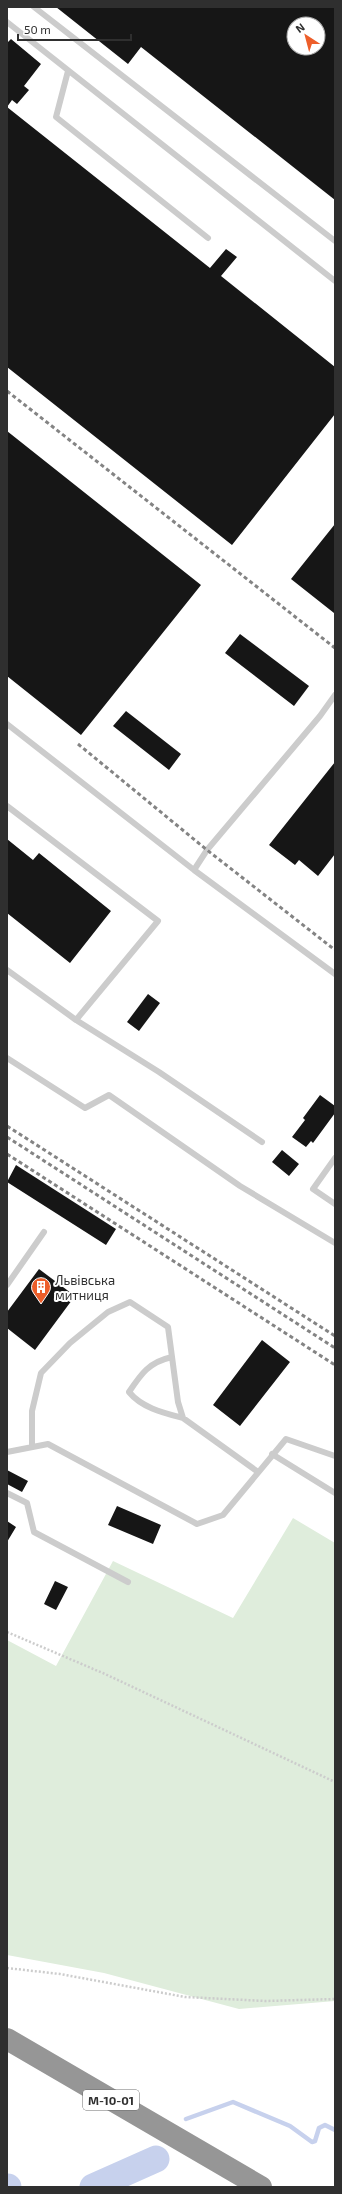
<svg xmlns="http://www.w3.org/2000/svg" width="342" height="2194" font-family="'Exo 2',sans-serif">
	<rect width="100%" height="100%" fill="#fff"/>
	<path fill="#dfeddc" d="M293,1518L335,1543V2001L239,2009L104,1973L7,1955V1640L56,1666L113,1561L233,1618Z"/>
	<g fill="none" stroke-linecap="round" stroke-linejoin="round">
		<path stroke="#c7d1ed" stroke-width="4.5" d="M186,2119L233,2102L290,2126L312,2142L315,2141L319,2128L325,2125L335,2130"/>
		<path stroke="#c7d1ed" stroke-width="27" d="M7,2187H8
			M93,2187L156,2159"/>
	</g>
	<path fill="#161616" fill-rule="evenodd" d="M56,7H335V200L141,47L128,64ZM294,24H318V48H294Z
		M11,39L41,64L24,86L29,90L17,104L12,100L7,107V43Z
		M7,107L210,268L226,249L237,257L221,276L335,367V414L232,545L7,367Z
		M7,431L201,585L81,735L7,676Z
		M335,524V612L334,613L291,579Z
		M240,634L309,686L294,706L225,653Z
		M126,711L181,754L169,770L113,726Z
		M335,762V854L318,876L299,860L295,865L269,845Z
		M7,839L33,860L39,853L111,911L70,963L7,913Z
		M148,994L160,1003L139,1031L127,1022Z
		M320,1095L335,1106V1113L313,1143L311,1141L306,1147L292,1137L305,1120L303,1118Z
		M282,1150L299,1164L289,1176L272,1162Z
		M16,1165L116,1229L106,1245L7,1182Z
		M39,1269L75,1296L35,1350L7,1328V1312Z
		M262,1340L290,1362L240,1426L213,1405Z
		M7,1470L28,1481L22,1492L7,1484Z
		M117,1506L161,1525L153,1544L108,1525Z
		M7,1521L16,1527L7,1542Z
		M55,1581L68,1587L56,1610L44,1604Z"/>
	<g fill="none" stroke-linecap="round" stroke-linejoin="round">
		<path stroke="#ccc" stroke-width="2.5" stroke-dasharray="2 2" stroke-linecap="butt" d="M7,1632L105,1674L335,1782
			M7,1968L60,1974L185,1997L266,2001L335,1999"/>
		<path stroke="#ccc" stroke-width="6" d="M34,7L335,241
			M7,22L335,281
			M68,71L56,117L208,238
			M7,724L194,870L335,974
			M7,806L158,921L76,1020L7,970
			M194,870L207,850L320,716L335,695
			M76,1020L159,1072L262,1142
			M7,1058L85,1108L109,1095L240,1186L335,1243
			M335,1158L313,1189L335,1204
			M7,1285L44,1232
			M172,1357C149,1362 141,1374 129,1392C142,1408 164,1413 183,1418
			M32,1447V1411L41,1373L70,1343L108,1312L130,1302L168,1327L178,1402L183,1418L258,1472
			M7,1452L48,1444L197,1524L223,1515L286,1439L335,1456
			M272,1454L335,1493
			M7,1493L27,1503L34,1532L128,1582"/>
		<path stroke="#969696" stroke-width="22" d="M7,2039L261,2187"/>
		<path stroke="#848484" stroke-width="3" stroke-dasharray="4 3" stroke-linecap="butt" d="M7,391L335,648
			M78,744L207,850L335,950
			M7,1126L335,1336
			M7,1137L335,1348
			M7,1154L335,1365"/>
	</g>
	<defs>
		<symbol id="building-pin" viewBox="-11 -11 22 30"><path d="M0 17L-7.5 6A9.5 9.5 0 1 1 7.5 6Z" fill="#ed5e2a" stroke="#fff"/><path d="M-4-6H4V6H1V3H-1V6H-4ZM-2.5-4.3h1.7v1.8h-1.7ZM.8-4.3h1.7v1.8H.8ZM-2.5-1h1.7V.8h-1.7ZM.8-1h1.7V.8H.8Z" fill="#fff"/></symbol>
	</defs>
	<g fill-rule="evenodd">
		<use href="#building-pin" x="30" y="1276" width="22" height="30"/>
	</g>
	<g text-anchor="middle" dominant-baseline="central" stroke-width="4" stroke-linejoin="round" paint-order="stroke">
		<rect fill="#fff" stroke="#6d6d6d" stroke-width="1" x="83" y="2090" width="56" height="20" rx="3"/>
		<g font-size="12" font-weight="bold" fill="#2f2f2f">
			<text x="111" y="2100">М-10-01</text>
		</g>
		<g font-size="13" fill="#2f2f2f" stroke="#fff" text-anchor="start">
			<text x="55" y="1280">Львівська<tspan x="55" dy="15">митниця</tspan></text>
		</g>
	</g>
	<rect width="342" height="2194" fill="none" stroke="#2f2f2f" stroke-width="16"/>
	<g transform="translate(306 36) rotate(324)"><circle r="19" fill="#ffffff" stroke="#acacac"/>
	<path d="M0-3L7 15L0 10L-7 15Z" fill="#ed5e2a"/>
	<text y="-6" font-size="11" font-weight="bold" text-anchor="middle" fill="#2f2f2f">N</text>
	</g>
	<path d="M18 34v6h113v-6" fill="none" stroke="#2f2f2f" stroke-width="2"/>
	<text x="24" y="34" font-size="12" fill="#2f2f2f" stroke="#ffffff" stroke-width="3" paint-order="stroke">50 m</text>
</svg>
